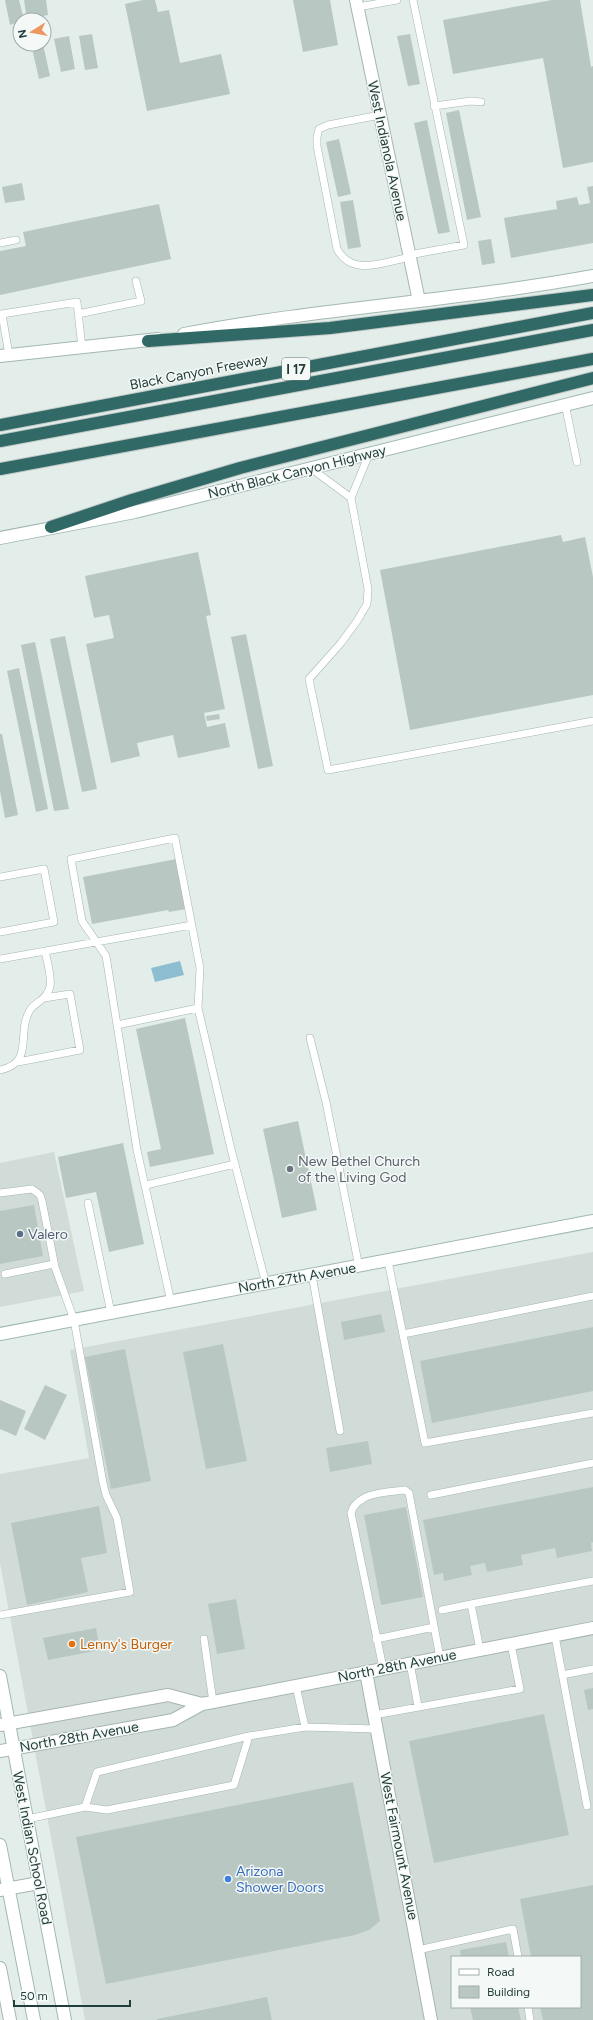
<svg xmlns="http://www.w3.org/2000/svg" width="593" height="2020" font-family="Figtree,sans-serif">
	<rect width="100%" height="100%" fill="#e3edea"/>
	<path fill="#d1dcd9" fill-rule="evenodd" d="M54,1152L84,1291L0,1307V1163Z
		M593,1252V2020H85L0,1563V1474L89,1458L70,1350ZM452,1957H580V2007H452Z"/>
	<path fill="#8dbdd0" d="M180,961L184,975L155,982L151,968Z"/>
	<path fill="#b9c7c3" d="M5,0H19L24,20L10,25Z
		M24,0H46L48,15L27,19Z
		M143,0H155L158,12L169,10L180,63L221,54L230,94L147,111L125,4Z
		M293,0H330L338,45L303,52Z
		M552,0H580L591,67L593,66V162L563,168L543,58L453,74L443,20Z
		M92,34L98,68L85,70L79,36Z
		M410,34L420,84L408,86L397,36Z
		M69,36L75,69L61,72L54,39Z
		M31,44H43L50,76L39,79Z
		M459,110L481,217L467,220L446,113Z
		M427,120L450,232L438,234L414,123Z
		M339,139L351,194L338,197L326,142Z
		M22,183L25,200L5,203L2,187Z
		M593,186V243L511,258L504,218L557,209L556,201L577,197L579,205L590,203L587,187Z
		M353,200L361,247L348,249L340,202Z
		M159,204L171,259L0,295V251L26,246L23,232Z
		M491,239L495,263L482,265L478,241Z
		M561,535L563,542L585,537L593,577V695L410,730L380,570Z
		M198,552L211,615L206,616L225,709L204,713L207,727L225,723L230,747L178,758L173,735L137,743L140,756L111,763L86,644L114,638L109,615L94,618L85,576Z
		M246,634L273,766L258,769L231,637Z
		M65,636L97,789L82,792L50,639Z
		M35,642L69,809L54,811L21,645Z
		M19,668L48,809L36,812L7,671Z
		M219,714L220,719L207,721L206,716Z
		M0,734H2L18,815L5,818L0,791Z
		M176,859L186,909L169,912L168,910L92,924L83,877Z
		M185,1018L214,1154L150,1167L147,1152L161,1149L136,1029Z
		M298,1121L317,1210L282,1218L263,1129Z
		M123,1143L144,1244L109,1252L96,1192L66,1198L58,1157Z
		M34,1205L43,1256L0,1264V1211Z
		M381,1314L385,1332L344,1340L341,1322Z
		M593,1327V1391L432,1423L420,1361Z
		M223,1344L247,1461L206,1469L183,1352Z
		M125,1349L151,1481L111,1489L85,1357Z
		M45,1385L67,1395L45,1440L24,1429Z
		M0,1400L26,1411L16,1436L0,1429Z
		M368,1441L372,1464L330,1472L326,1448Z
		M593,1487V1542L591,1543L592,1551L557,1558L555,1548L521,1555L523,1565L487,1572L485,1563L470,1566L472,1575L444,1581L443,1573L434,1575L423,1520Z
		M99,1506L107,1553L81,1558L88,1592L27,1605L11,1523Z
		M406,1507L423,1597L381,1605L364,1515Z
		M236,1599L245,1649L217,1654L208,1604Z
		M96,1628L100,1650L48,1660L43,1638Z
		M593,1688V1709L588,1710L584,1690Z
		M544,1714L569,1835L434,1863L409,1741Z
		M353,1782L380,1921L369,1930L355,1935L106,1984L76,1837Z
		M593,1885V2020H543L540,2007H580V1957H531L520,1899Z
		M506,1942L509,1957H461L460,1950Z
		M267,1997L272,2020H157V2019Z
		M470,2007H518L521,2020H473Z"/>
	<g fill="none" stroke-linecap="round" stroke-linejoin="round">
		<defs>
			<path id="service" d="M358,7L397,0
				M434,106L471,101L481,102
				M380,115L328,125L319,129L317,137V146L337,249C352,277 384,262 410,257
				M0,243L16,240
				M409,255L464,245L413,0
				M78,314L141,301L136,281
				M9,355L2,314L77,302L82,348
				M565,404L577,462
				M312,469L351,498L369,454
				M351,498L368,589L367,604L357,621L341,643L309,679L328,770L593,721
				M0,877L44,869L54,922L0,932
				M0,959L192,925
				M117,1025L198,1008
				M310,1038L326,1102L359,1267
				M18,1062L80,1050L70,994L44,998
				M0,1070C35,1063 16,1033 30,1010C36,1001 46,1001 50,987C52,977 47,961 45,951
				M146,1185L235,1164
				M0,1193L32,1189L40,1195L42,1201L55,1267L74,1320L103,1483L106,1495L117,1518L130,1592L0,1615
				M88,1203L111,1313
				M388,1261L425,1443L593,1413
				M5,1274L54,1264
				M312,1275L340,1431
				M171,1302L137,1150L106,956L82,921L71,859L175,838L200,968L198,1008L231,1149L266,1284
				M403,1334L593,1296
				M431,1495L593,1463
				M442,1610L471,1604
				M555,1636L587,1806
				M204,1639L213,1702
				M376,1639L434,1627
				M480,1650L471,1604L593,1581
				M410,1663L418,1706
				M383,1668L351,1513C357,1492 387,1492 405,1490L409,1493L440,1658
				M562,1675L593,1669
				M296,1686L305,1727
				M374,1715L520,1689L511,1644
				M85,1807L107,1810L234,1785L249,1736
				M27,1819L85,1807L97,1772L249,1736L305,1727L377,1729
				M418,1950L513,1929L518,1957
				M528,2007L530,2020"/>
			<path id="minor" d="M356,0L419,301
				M366,1672L431,2020
				M0,1725L168,1695L202,1704
				M0,1751L173,1720L202,1704L213,1702L593,1628
				M0,1890L39,1883
				M0,1968L10,2020"/>
			<path id="secondary" d="M184,334C319,308 457,301 593,276
				M0,356L158,339
				M0,538L135,512L593,398
				M0,1334L593,1221
				M0,1676L65,2020
				M0,1845L34,2020"/>
			<path id="motorway" d="M148,341L330,328L593,295
				M0,425L593,313
				M0,441L593,330
				M0,469L593,359
				M51,527L132,500L240,468L593,378"/>
		</defs>
		<use href="#service" stroke="#a6b5b2" stroke-width="8"/>
		<use href="#minor" stroke="#a6b5b2" stroke-width="14"/>
		<use href="#secondary" stroke="#a2b8b3" stroke-width="14"/>
		<use href="#motorway" stroke="#c1c9c8" stroke-width="14"/>
		<use href="#service" stroke="#fff" stroke-width="7"/>
		<use href="#minor" stroke="#fff" stroke-width="12"/>
		<use href="#secondary" stroke="#fff" stroke-width="12"/>
		<use href="#motorway" stroke="#306965" stroke-width="12"/>
	</g>
	<circle fill="#6b7280" stroke="#f4f9f7" stroke-width="1.5" cx="290" cy="1169" r="4"/>
	<circle fill="#5c6f8a" stroke="#f4f9f7" stroke-width="1.5" cx="20" cy="1234" r="4"/>
	<circle fill="#e8710a" stroke="#f4f9f7" stroke-width="1.5" cx="72" cy="1644" r="4"/>
	<circle fill="#3f7fe0" stroke="#f4f9f7" stroke-width="1.5" cx="228" cy="1879" r="4"/>
	<g text-anchor="middle" dominant-baseline="central" stroke-width="3" stroke-linejoin="round" paint-order="stroke">
		<rect fill="#f4f9f7" stroke="#627673" stroke-width="1" x="282" y="358" width="28" height="22" rx="3"/>
		<g font-size="13" font-weight="bold" fill="#233e3a">
			<text x="296" y="369">I 17</text>
		</g>
		<g font-size="14" fill="#233e3a" stroke="#f4f9f7">
			<text transform="translate(387 151) rotate(78)">West Indianola Avenue</text>
			<text transform="translate(199 372) rotate(-11)">Black Canyon Freeway</text>
			<text transform="translate(297 472) rotate(-14)">North Black Canyon Highway</text>
			<text transform="translate(297 1278) rotate(-10)">North 27th Avenue</text>
			<text transform="translate(397 1666) rotate(-11)">North 28th Avenue</text>
			<text transform="translate(79 1737) rotate(-10)">North 28th Avenue</text>
			<text transform="translate(399 1846) rotate(79)">West Fairmount Avenue</text>
			<text transform="translate(32 1848) rotate(79)">West Indian School Road</text>
		</g>
		<g font-size="14" fill="#5b616d" stroke="#f4f9f7" text-anchor="start">
			<text x="298" y="1161">New Bethel Church<tspan x="298" dy="16">of the Living God</tspan></text>
		</g>
		<g font-size="14" fill="#4e5e75" stroke="#f4f9f7" text-anchor="start">
			<text x="28" y="1234">Valero</text>
		</g>
		<g font-size="14" fill="#c56008" stroke="#f4f9f7" text-anchor="start">
			<text x="80" y="1644">Lenny's Burger</text>
		</g>
		<g font-size="14" fill="#366cbe" stroke="#f4f9f7" text-anchor="start">
			<text x="236" y="1871">Arizona<tspan x="236" dy="16">Shower Doors</tspan></text>
		</g>
	</g>
	<rect x="451" y="1956" width="130" height="52" fill="#f4f9f7" stroke="#a0aeab"/>
	<rect x="459" y="1969" width="20" height="6" fill="#ffffff" stroke="#a0aeab"/>
	<text x="487" y="1976" font-size="12" fill="#233e3a">Road</text>
	<rect x="459" y="1986" width="20" height="12" fill="#b9c7c3" stroke="#a0aeab"/>
	<text x="487" y="1996" font-size="12" fill="#233e3a">Building</text>
	<g transform="translate(32 32) rotate(259)"><circle r="19" fill="#f4f9f7" stroke="#a0aeab"/>
	<path d="M0-3L7 15L0 10L-7 15Z" fill="#ed9660"/>
	<text y="-6" font-size="11" font-weight="bold" text-anchor="middle" fill="#233e3a">N</text>
	</g>
	<path d="M14 2000v6h116v-6" fill="none" stroke="#233e3a" stroke-width="2"/>
	<text x="20" y="2000" font-size="12" fill="#233e3a" stroke="#f4f9f7" stroke-width="3" paint-order="stroke">50 m</text>
</svg>
